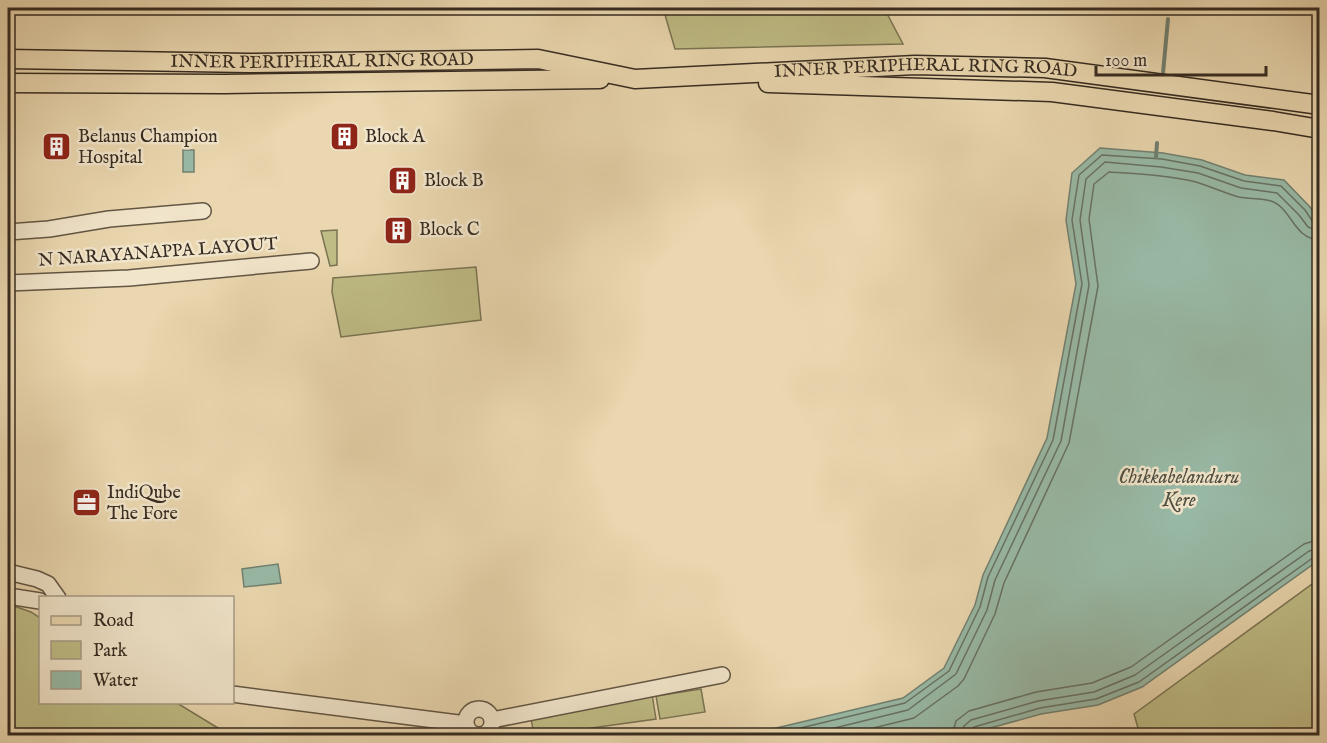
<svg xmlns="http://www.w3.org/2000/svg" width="1327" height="743" font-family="'IM FELL English',serif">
	<rect width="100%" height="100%" fill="#ead7af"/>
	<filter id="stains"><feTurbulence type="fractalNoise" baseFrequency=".00333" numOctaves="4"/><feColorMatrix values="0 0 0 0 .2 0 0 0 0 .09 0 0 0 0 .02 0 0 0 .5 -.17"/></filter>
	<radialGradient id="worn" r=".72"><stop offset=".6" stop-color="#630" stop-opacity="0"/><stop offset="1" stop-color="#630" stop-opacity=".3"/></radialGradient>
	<path fill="#bfbc85" stroke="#7a7453" stroke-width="1.5" d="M17,8H232L17,13Z
		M663,8H884L903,44L675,49Z
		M337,230V265L330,266L321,231Z
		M476,267L481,320L341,337L332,292L333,278Z
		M1319,579V735H1140L1134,714Z
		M8,604L31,612L40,618V702L177,703L223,731L220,735H8Z
		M701,689L705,712L660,719L656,696Z
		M652,694L656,719L534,736L530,712Z"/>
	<path fill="#98baa7" stroke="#718171" stroke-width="1.5" d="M1100,148L1163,153L1202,160L1245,175L1284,180L1310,207L1319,221V560L1142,687L1098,705L1041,714L965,735H722L772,729L903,698L944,668L975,605L983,575L1047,438L1076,284L1066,220L1072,173Z
		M183,150H194V172H183Z
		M278,564L281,583L244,587L242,569Z"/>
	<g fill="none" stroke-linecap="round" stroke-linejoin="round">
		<path stroke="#677264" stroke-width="1.5" d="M767,736L905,703L949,671L980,607L988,577L1053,440L1082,284L1072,220L1079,175L1102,155L1162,159L1200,166L1244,181L1281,186L1305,210L1313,222L1320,224
			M802,736L908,710L956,674L987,610L995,580L1061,441L1089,285L1080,220L1086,179L1105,162L1161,167L1198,173L1241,188L1277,193L1299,215L1308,227L1320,231
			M841,736L914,718L958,686L964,679L995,614L1004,583L1069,443L1098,286L1089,219L1094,184L1109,172C1138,174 1167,175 1196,182C1210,186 1224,193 1239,197C1250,199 1261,198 1271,201C1292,208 1293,239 1320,240
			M952,736L956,721L969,711L1036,692L1092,683L1131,667L1304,544L1320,539
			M961,736L964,726L971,720L1038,701L1094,692L1135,675L1309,551L1320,548
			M969,736L970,730L974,727L1040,708L1096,699L1139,682L1314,557L1320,556"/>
		<path stroke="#718171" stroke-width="4" d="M1163,73L1168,19
			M1156,157L1157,143"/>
		<defs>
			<path id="minor" d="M8,232L49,229L109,219L203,211
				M8,283L129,278L311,261
				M8,572L37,579L48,584L58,598
				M8,596L40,601
				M232,694L466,724
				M466 722a13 13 0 1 1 26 0a13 13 0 1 1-26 0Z
				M492,720L722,675"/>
			<g id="major">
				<path id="s1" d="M8,59L248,63L538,59L635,79L915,65L1045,68L1320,105"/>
				<path d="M8,83L224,84L600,79"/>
				<path d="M768,83L1052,92L1273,121L1320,129"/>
			</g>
		</defs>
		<use href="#minor" stroke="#635644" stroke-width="18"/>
		<use href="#major" stroke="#362b21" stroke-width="21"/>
		<use href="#minor" stroke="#f1e5cb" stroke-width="15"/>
		<use href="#major" stroke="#ead7af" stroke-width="18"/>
	</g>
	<defs>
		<symbol id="building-square" viewBox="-11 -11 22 22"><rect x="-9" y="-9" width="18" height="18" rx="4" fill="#8f2418" stroke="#f1e5cb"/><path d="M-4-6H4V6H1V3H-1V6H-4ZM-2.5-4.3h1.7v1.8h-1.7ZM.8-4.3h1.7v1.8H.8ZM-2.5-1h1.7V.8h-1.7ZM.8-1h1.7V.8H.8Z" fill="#fff"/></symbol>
		<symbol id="office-square" viewBox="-11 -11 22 22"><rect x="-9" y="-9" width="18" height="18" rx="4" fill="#8f2418" stroke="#f1e5cb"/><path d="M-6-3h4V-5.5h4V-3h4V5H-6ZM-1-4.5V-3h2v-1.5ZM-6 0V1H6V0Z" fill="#fff"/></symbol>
	</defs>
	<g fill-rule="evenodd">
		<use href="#building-square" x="328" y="120" width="33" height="33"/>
		<use href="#building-square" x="40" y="130" width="33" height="33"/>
		<use href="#building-square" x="386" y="164" width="33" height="33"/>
		<use href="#building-square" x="382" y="214" width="33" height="33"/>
		<use href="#office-square" x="70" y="486" width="33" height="33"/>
	</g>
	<g text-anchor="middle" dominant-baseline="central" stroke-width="5" stroke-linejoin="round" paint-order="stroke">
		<g font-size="18" fill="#362b21" stroke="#f1e5cb">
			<text stroke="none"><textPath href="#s1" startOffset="314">INNER PERIPHERAL RING ROAD</textPath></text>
			<text stroke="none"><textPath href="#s1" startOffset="920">INNER PERIPHERAL RING ROAD</textPath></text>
			<text transform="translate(158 253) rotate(-4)">N NARAYANAPPA LAYOUT</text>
		</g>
		<g font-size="18" fill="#362b21" stroke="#f1e5cb" text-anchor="start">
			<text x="78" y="137">Belanus Champion<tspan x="78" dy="21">Hospital</tspan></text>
			<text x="365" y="137">Block A</text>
			<text x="424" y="181">Block B</text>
			<text x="419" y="230">Block C</text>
			<text x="107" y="493">IndiQube<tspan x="107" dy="21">The Fore</tspan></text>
		</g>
		<g font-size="20" font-style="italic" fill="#4e4f42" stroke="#f1e5cb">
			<text x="1179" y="477">Chikkabelanduru<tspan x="1179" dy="23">Kere</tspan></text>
		</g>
	</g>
	<rect width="1327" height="743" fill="none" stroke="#ead7af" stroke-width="30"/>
	<rect x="9" y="9" width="1309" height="725" fill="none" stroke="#362b21" stroke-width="3"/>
	<rect x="15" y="15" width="1297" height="713" fill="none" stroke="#362b21" stroke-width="1.5"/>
	<rect x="39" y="596" width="195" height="108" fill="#f1e5cb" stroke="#a69b87" stroke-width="1.5"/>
	<rect x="51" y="616" width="30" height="9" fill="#ead7af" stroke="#a69b87" stroke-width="1.5"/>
	<text x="93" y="626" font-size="18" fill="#362b21">Road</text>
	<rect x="51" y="641" width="30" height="18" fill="#bfbc85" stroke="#a69b87" stroke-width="1.5"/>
	<text x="93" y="656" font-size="18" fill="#362b21">Park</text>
	<rect x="51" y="671" width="30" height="18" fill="#98baa7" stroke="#a69b87" stroke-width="1.5"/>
	<text x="93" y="686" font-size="18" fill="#362b21">Water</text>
	<path d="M1096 66v9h170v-9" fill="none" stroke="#362b21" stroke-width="3"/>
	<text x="1105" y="66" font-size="18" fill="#362b21" stroke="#f1e5cb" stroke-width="4.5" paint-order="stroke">100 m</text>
	<rect width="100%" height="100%" filter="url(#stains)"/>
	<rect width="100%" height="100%" fill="url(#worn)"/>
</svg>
